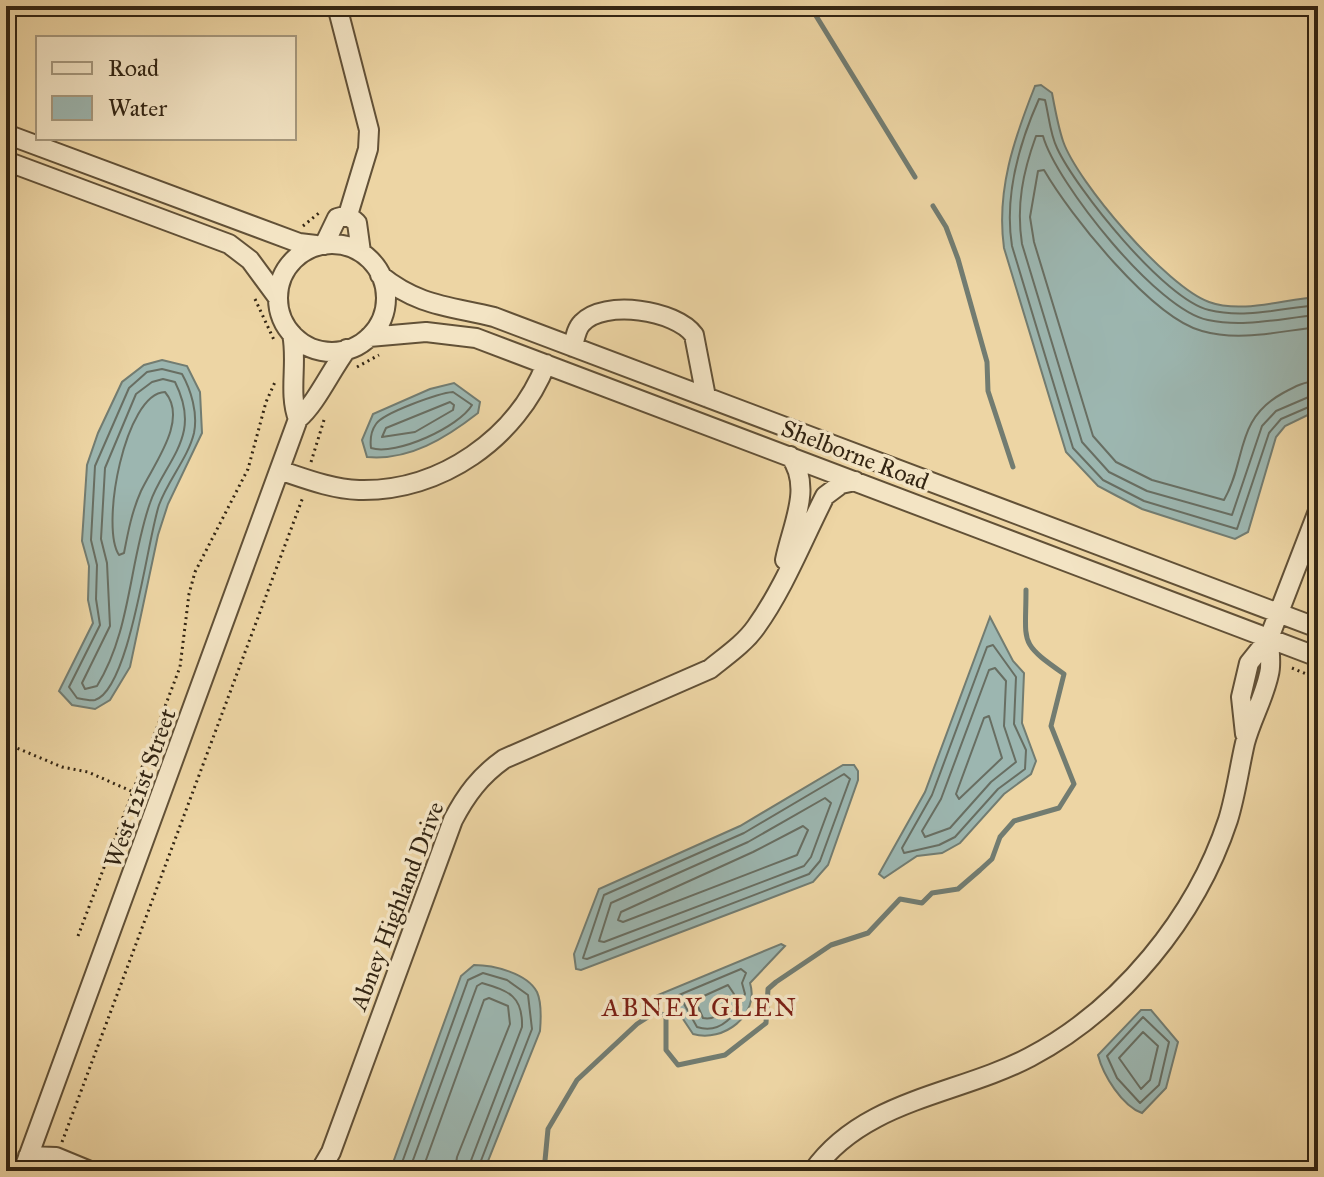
<svg xmlns="http://www.w3.org/2000/svg" width="1324" height="1177" font-family="'IM FELL Great Primer',serif">
	<rect width="100%" height="100%" fill="#edd5a4"/>
	<filter id="stains"><feTurbulence type="fractalNoise" baseFrequency=".0025" numOctaves="4"/><feColorMatrix values="0 0 0 0 .2 0 0 0 0 .09 0 0 0 0 .02 0 0 0 .5 -.17"/></filter>
	<radialGradient id="worn" r=".72"><stop offset=".6" stop-color="#630" stop-opacity="0"/><stop offset="1" stop-color="#630" stop-opacity=".3"/></radialGradient>
	<path fill="#9cb6b0" stroke="#727c71" stroke-width="2" d="M1041,85L1052,93C1055,109 1058,126 1063,141C1077,182 1167,287 1209,302C1242,314 1284,299 1318,297V410L1285,426L1276,437L1248,532L1235,539L1142,509L1117,496L1098,486L1066,452L1004,248C996,191 1014,139 1035,86Z
		M162,360L187,366L200,392L202,433L168,504L158,535L130,667L110,700L95,709L72,705L59,691L93,623L88,600L89,566L82,541L87,465L98,433L122,382L144,365Z
		M454,383L480,402L478,413C446,438 409,461 367,457L362,440L373,414L430,389Z
		M990,617L1013,661L1024,673L1022,723L1036,761L1031,774L1004,794L960,843L942,853L917,856L884,878L879,874L925,792Z
		M843,765H854L858,771V780L828,865L813,882L581,970L576,969L574,954L599,889L740,826Z
		M781,944L785,946L750,983C760,1015 723,1043 693,1034L677,1010L658,995Z
		M474,965C493,965 527,973 537,992C542,1003 541,1019 540,1031L484,1171H390L461,976Z
		M1141,1010H1151L1178,1042L1166,1088L1142,1113C1122,1106 1103,1075 1098,1055Z"/>
	<g fill="none" stroke-linecap="round" stroke-linejoin="round">
		<path stroke="#686e62" stroke-width="2" d="M1318,305C1282,308 1245,319 1209,310C1165,300 1076,189 1057,148C1050,134 1049,116 1045,100L1039,99C1018,146 1004,196 1012,246L1073,448L1103,480L1144,501L1237,529L1269,433L1281,419L1318,403
			M1318,315C1281,318 1245,328 1208,320C1158,311 1056,183 1043,136H1036C1023,172 1016,205 1022,244L1082,442L1109,472L1147,491L1232,515L1262,426L1276,411L1318,393
			M1318,327C1280,331 1240,342 1202,331C1152,318 1070,215 1044,170L1038,171L1030,217L1034,242L1093,436L1116,462L1152,480L1224,500C1247,460 1234,420 1283,393C1294,387 1305,381 1318,381
			M162,369L182,374C191,390 198,413 194,433C188,458 168,480 159,505C147,541 130,689 95,700C90,701 82,699 77,698L69,687L100,625L96,599L97,565L91,540L95,466L129,388L147,372Z
			M163,379L175,382C182,396 187,414 184,430C179,456 158,478 150,503C129,563 131,631 97,686L85,689L82,683L110,626L107,563L101,539L105,468L136,394L152,382Z
			M165,392C189,420 153,465 141,491C132,511 128,532 124,553L119,555C100,527 125,393 165,392Z
			M453,392L472,405C459,427 396,456 371,448C370,440 371,431 376,424C383,413 439,393 453,392Z
			M450,402L454,405L453,410L415,432L382,437L386,428Z
			M993,645L1016,677L1014,724L1026,750L1025,769L998,789L955,837L939,845L904,853L902,848L932,795L987,647Z
			M995,668L1006,681L1004,726L1016,762L991,782L950,828L925,837L922,831L941,799L989,670Z
			M989,716L1002,758L959,799L956,794L984,718Z
			M844,774L850,779L820,861L809,874L587,959L583,958L604,895L744,833Z
			M825,798L831,803L811,857L804,866L604,942L599,941L611,903L748,842Z
			M803,826L808,830L797,855L623,922L618,920L621,912L753,852Z
			M741,969L746,973L742,983L745,994C737,1014 721,1035 697,1027L679,995Z
			M728,985L734,994C728,1007 719,1021 703,1018L695,1000Z
			M1143,1017L1169,1042L1159,1085L1140,1103L1117,1078L1107,1056Z
			M1143,1032L1158,1046L1150,1080L1141,1089L1119,1058Z
			M399,1171L468,980L483,973L507,980L528,995L532,1029L477,1171
			M409,1171L477,986L482,983C509,991 523,996 522,1027L467,1171
			M422,1171L484,1000L489,998L508,1006L510,1024L457,1157L455,1171"/>
		<path stroke="#727c71" stroke-width="5" d="M810,6L915,177
			M933,206L946,227L958,259L987,362L988,391L1013,467
			M544,1171L548,1129L577,1080L637,1024L654,1013L666,1015V1050L678,1065L725,1055L766,1023L768,989L776,982L831,945L868,933L900,899L922,903L932,893L958,889L980,870L992,859L1000,837L1014,821L1059,808L1074,784L1051,726L1064,674C1018,642 1026,644 1026,590"/>
		<defs>
			<path id="minor" d="M337,6L369,130L368,149L348,215
				M6,134L299,243L316,245
				M6,161L229,244L250,260L278,298
				M348,215L357,223L361,252
				M278 298a54 54 0 1 1 108 0a54 54 0 1 1-108 0Z
				M324,245L337,218L348,215
				M380,275C418,306 449,306 494,317L1318,628
				M292,334C298,362 288,393 298,419
				M369,337L426,332L476,338L1318,657
				M573,347C575,339 576,329 582,323C604,299 676,310 694,335L706,397
				M282,471C306,479 332,489 359,490C441,492 517,438 546,364
				M785,560C792,525 813,487 790,456
				M1245,734L1241,697L1249,663L1269,638L1318,511
				M28,1156L56,1157L90,1171
				M23,1171L298,419C316,404 331,370 347,349
				M320,1171L331,1152L453,820C466,795 480,776 504,759L710,669C726,656 744,644 756,627C784,588 803,539 825,496L841,484L855,481
				M813,1171C864,1099 958,1095 1030,1057C1121,1009 1196,917 1228,820C1236,794 1239,769 1245,743C1251,720 1264,698 1269,674C1272,663 1269,649 1269,638"/>
		</defs>
		<use href="#minor" stroke="#625137" stroke-width="22"/>
		<path stroke="#332513" stroke-width="3" stroke-dasharray="2 4" stroke-linecap="butt" d="M303,226L319,213
			M255,299L274,340
			M357,367L379,355
			M311,462L324,420
			M1292,668L1318,679
			M12,746L62,767L88,772L131,791
			M78,936L180,667L189,594L195,572L248,469L266,402L275,382
			M62,1142L303,497"/>
		<use href="#minor" stroke="#f3e4c4" stroke-width="18"/>
	</g>
	<g text-anchor="middle" dominant-baseline="central" stroke-width="7" stroke-linejoin="round" paint-order="stroke">
		<g font-size="24" fill="#332513" stroke="#f3e4c4">
			<text transform="translate(855 455) rotate(21)">Shelborne Road</text>
			<text transform="translate(140 788) rotate(-70)">West 121st Street</text>
			<text transform="translate(397 906) rotate(-69)">Abney Highland Drive</text>
		</g>
		<g font-size="26" letter-spacing="2" fill="#7a1f14" stroke="#f3e4c4">
			<text x="700" y="1007">ABNEY GLEN</text>
		</g>
	</g>
	<rect width="1324" height="1177" fill="none" stroke="#edd5a4" stroke-width="32"/>
	<rect x="8" y="8" width="1308" height="1161" fill="none" stroke="#332513" stroke-width="4"/>
	<rect x="16" y="16" width="1292" height="1145" fill="none" stroke="#332513" stroke-width="2"/>
	<rect x="36" y="36" width="260" height="104" fill="#f3e4c4" stroke="#a6987d" stroke-width="2"/>
	<rect x="52" y="62" width="40" height="12" fill="#f3e4c4" stroke="#a6987d" stroke-width="2"/>
	<text x="108" y="76" font-size="24" fill="#332513">Road</text>
	<rect x="52" y="96" width="40" height="24" fill="#9cb6b0" stroke="#a6987d" stroke-width="2"/>
	<text x="108" y="116" font-size="24" fill="#332513">Water</text>
	<rect width="100%" height="100%" filter="url(#stains)"/>
	<rect width="100%" height="100%" fill="url(#worn)"/>
</svg>
